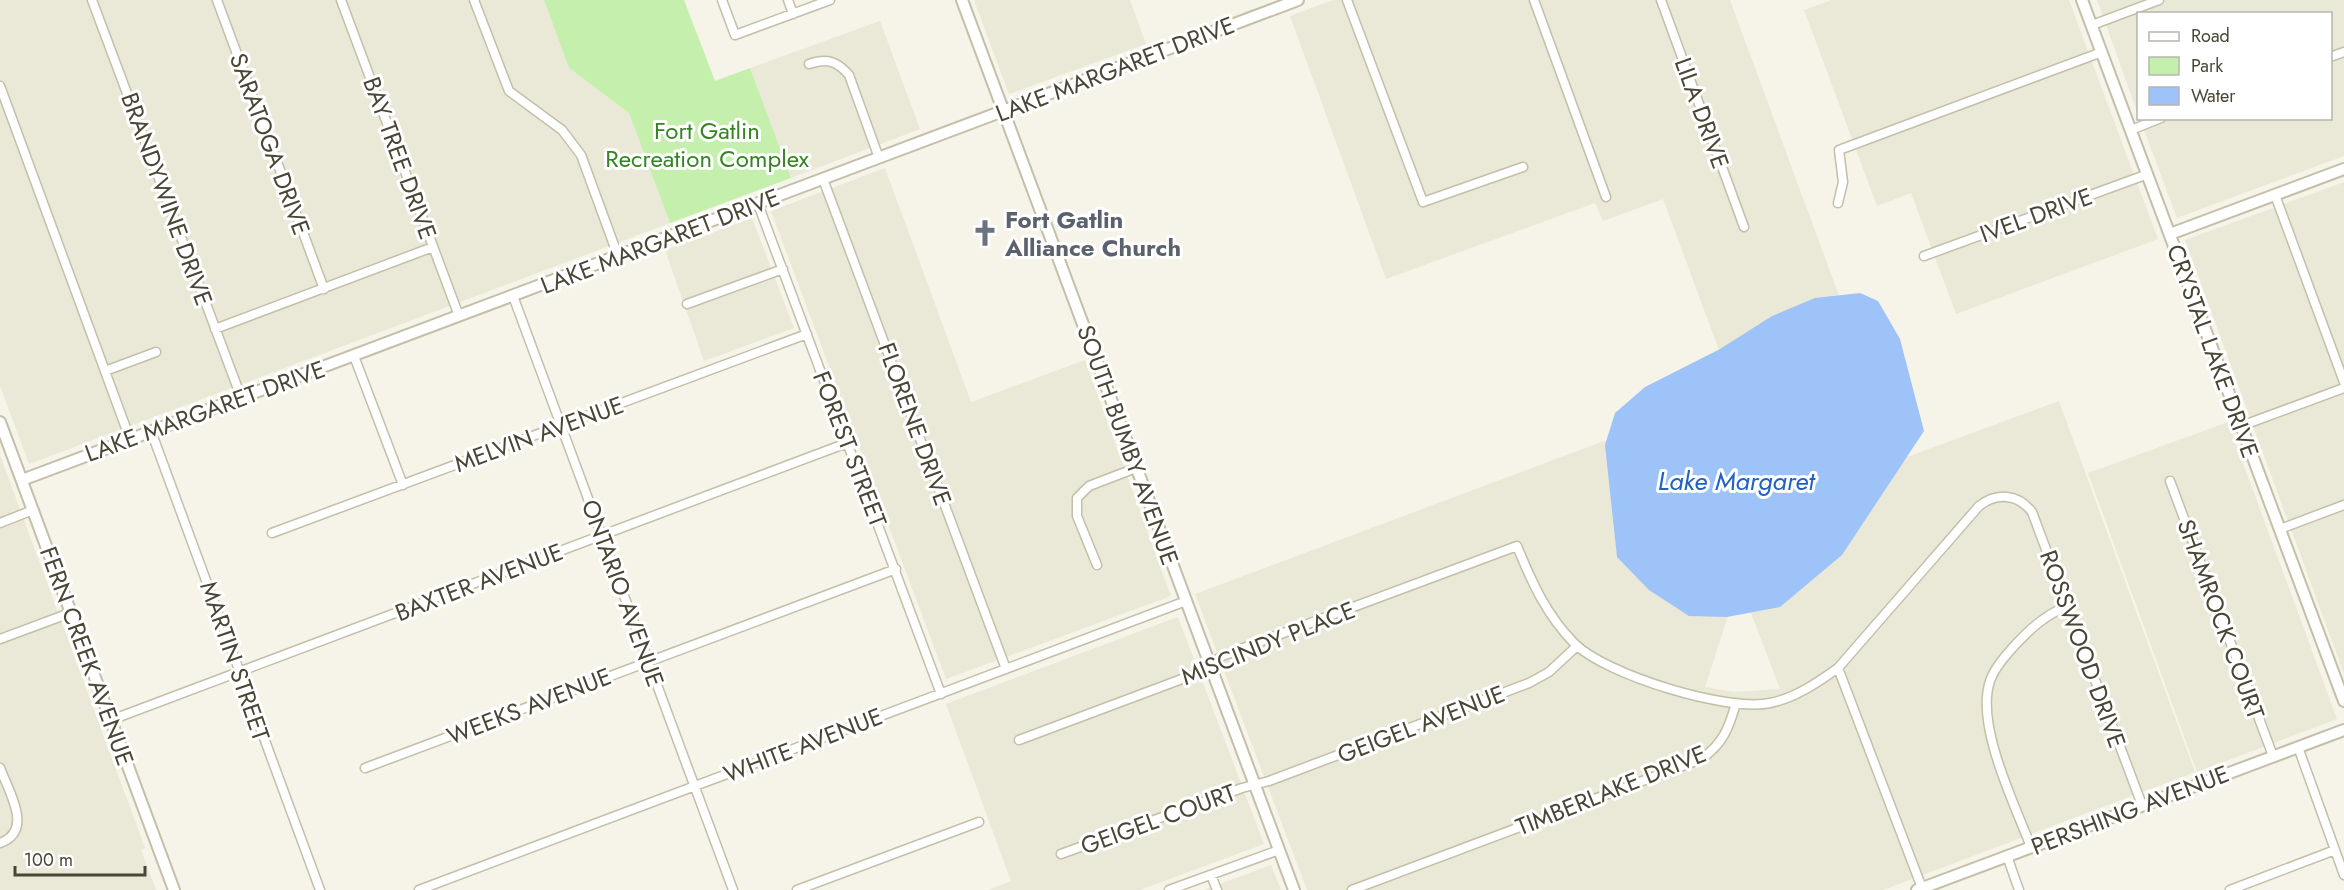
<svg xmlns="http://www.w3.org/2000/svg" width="2344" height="890" font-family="Jost,sans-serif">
	<rect width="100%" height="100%" fill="#f6f4e8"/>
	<path fill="#eae8d6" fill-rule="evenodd" d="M0,0H544L569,68L629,113L670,223L29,464L0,386Z
		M974,0H1130L1146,44L1009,94Z
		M1333,0H1730L1859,350L1736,396L1663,199L1603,221L1595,203L1386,279L1290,16Z
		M1832,0H2069L2158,239L1956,314L1911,193L1877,206L1804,10Z
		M2097,0H2344V156L2177,218L2140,119L2330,118V14H2138V114Z
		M880,21L920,129L791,178L750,68Z
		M885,168L971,402L1085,360L1171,596L946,679L771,211Z
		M2344,182V674L2185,240Z
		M752,218L794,328L704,361L665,250Z
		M2059,401L2195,772L1883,890H1307L1195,594L1676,414L1719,526ZM1739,582L1780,689L1734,692L1705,687Z
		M2228,422L2337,719L2197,772L2088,473Z
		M0,455L145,848L141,850L156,890H0Z
		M1178,617L1264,844L1140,890H988L1011,881L946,704Z
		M1271,865L1281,890H1204Z"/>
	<path fill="#c4efac" d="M544,0H684L715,81L750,68L791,178L670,223L629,113L569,68Z"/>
	<path fill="#9ec3f9" d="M1860,293L1878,301L1900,339L1924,431L1842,555L1780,607L1727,617L1689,616L1649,590L1617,557L1605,445L1615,413L1645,387L1720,349L1772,316L1815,298Z"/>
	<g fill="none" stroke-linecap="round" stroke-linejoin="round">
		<defs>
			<path id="minor" d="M92,0L241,397
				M217,0L324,289
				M341,0L459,316
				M474,0L509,91L562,130L581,155L618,256
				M722,0L735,35L830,0
				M788,0L793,14
				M1347,0L1423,202L1523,167
				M1534,0L1606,197
				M1661,0L1744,227
				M2092,25L2159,0
				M2330,57L2344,52
				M809,64C827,58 837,61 849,75L879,158
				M0,86L130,439
				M2131,130L2161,118
				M823,179L1006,669
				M2275,195L2344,382
				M1838,203L1843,182L1839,150L2102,52
				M758,204L941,694
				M1924,256L2148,174
				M513,296L733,890
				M687,304L783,269
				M215,329L433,247
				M354,356L403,485
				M105,371L156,352
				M2241,426L2344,388
				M151,431L320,890
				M2170,481L2273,756
				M0,523L33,510
				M2280,529L2344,505
				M272,533L807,334
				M1097,565L1077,516V498L1089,486L1136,468
				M0,639L70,613
				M1838,668L1922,888
				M111,720L847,443
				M1019,740L1198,673L1222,656L1517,546C1532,583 1547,616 1575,644C1607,675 1727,712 1770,703C1795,698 1817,683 1838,668L1979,506C1997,492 2018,494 2032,512L2142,805
				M2298,747L2344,875
				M0,768C9,792 34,831 0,843
				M365,768L896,569
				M2031,847C2015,805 1975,725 1990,681C1995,667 2006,655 2016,644C2032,627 2046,615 2067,606
				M1061,854L1242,788L1269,781L1529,683L1549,672L1577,646
				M2007,856L2019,890
				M1211,875L1217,890
				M419,890L1186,601
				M797,890L979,822
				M1169,890L1279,850
				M1352,890L1701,759C1723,744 1729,728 1736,703
				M2230,890L2335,850"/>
			<path id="tertiary" d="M962,0L1294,890
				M2082,0L2344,701
				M2170,234L2344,169
				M0,422L174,890
				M22,480L1298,0
				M1917,890L2344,730"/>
		</defs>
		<use href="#minor" stroke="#c3bfa9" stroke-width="11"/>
		<use href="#tertiary" stroke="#c3bfa9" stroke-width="14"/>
		<use href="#minor" stroke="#fff" stroke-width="8"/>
		<use href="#tertiary" stroke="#fff" stroke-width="10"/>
	</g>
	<defs>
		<symbol id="church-bare" viewBox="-9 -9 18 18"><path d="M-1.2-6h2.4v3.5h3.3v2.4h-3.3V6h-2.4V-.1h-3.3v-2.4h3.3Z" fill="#6b7280" stroke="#fff" stroke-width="2.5" paint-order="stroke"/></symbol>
	</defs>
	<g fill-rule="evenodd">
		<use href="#church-bare" x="966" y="214" width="38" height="38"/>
	</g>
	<g text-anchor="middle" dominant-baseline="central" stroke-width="6" stroke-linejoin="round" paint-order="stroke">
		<g font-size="24" fill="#4a4636" stroke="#fff">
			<text transform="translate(1115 69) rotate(-21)">LAKE MARGARET DRIVE</text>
			<text transform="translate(1702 113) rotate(70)">LILA DRIVE</text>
			<text transform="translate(270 144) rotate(70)">SARATOGA DRIVE</text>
			<text transform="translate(400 158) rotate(70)">BAY TREE DRIVE</text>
			<text transform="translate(167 199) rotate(70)">BRANDYWINE DRIVE</text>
			<text transform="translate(2036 215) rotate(-20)">IVEL DRIVE</text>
			<text transform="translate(660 241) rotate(-21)">LAKE MARGARET DRIVE</text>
			<text transform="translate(2213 351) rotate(70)">CRYSTAL LAKE DRIVE</text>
			<text transform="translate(205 411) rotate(-20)">LAKE MARGARET DRIVE</text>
			<text transform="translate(915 424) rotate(70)">FLORENE DRIVE</text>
			<text transform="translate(539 434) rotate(-20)">MELVIN AVENUE</text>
			<text transform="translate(1128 445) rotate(70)">SOUTH BUMBY AVENUE</text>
			<text transform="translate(850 449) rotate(69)">FOREST STREET</text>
			<text transform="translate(479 582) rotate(-21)">BAXTER AVENUE</text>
			<text transform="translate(623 593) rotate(70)">ONTARIO AVENUE</text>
			<text transform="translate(2221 619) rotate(70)">SHAMROCK COURT</text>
			<text transform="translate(1268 643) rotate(-22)">MISCINDY PLACE</text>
			<text transform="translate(2083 649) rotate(70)">ROSSWOOD DRIVE</text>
			<text transform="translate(87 656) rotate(70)">FERN CREEK AVENUE</text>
			<text transform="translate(235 661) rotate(71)">MARTIN STREET</text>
			<text transform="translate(529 706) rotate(-21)">WEEKS AVENUE</text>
			<text transform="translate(1421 724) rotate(-21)">GEIGEL AVENUE</text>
			<text transform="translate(803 745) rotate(-21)">WHITE AVENUE</text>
			<text transform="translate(1611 790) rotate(-22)">TIMBERLAKE DRIVE</text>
			<text transform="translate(2130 810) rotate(-21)">PERSHING AVENUE</text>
			<text transform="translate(1158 819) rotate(-20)">GEIGEL COURT</text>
		</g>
		<g font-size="24" fill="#348421" stroke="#fff">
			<text x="707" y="130">Fort Gatlin<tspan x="707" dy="28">Recreation Complex</tspan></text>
		</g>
		<g font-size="24" font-weight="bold" fill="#5b616d" stroke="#fff" text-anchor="start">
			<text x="1005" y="219">Fort Gatlin<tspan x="1005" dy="28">Alliance Church</tspan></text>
		</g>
		<g font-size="26" font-style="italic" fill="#2161c4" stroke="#fff">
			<text x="1736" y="481">Lake Margaret</text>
		</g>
	</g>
	<rect x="2137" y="12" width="195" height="108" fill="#ffffff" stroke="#b7b5af" stroke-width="1.5"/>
	<rect x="2149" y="32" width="30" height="9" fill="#ffffff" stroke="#b7b5af" stroke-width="1.5"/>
	<text x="2191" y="42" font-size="18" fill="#4a4636">Road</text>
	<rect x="2149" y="57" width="30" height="18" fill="#c4efac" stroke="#b7b5af" stroke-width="1.5"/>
	<text x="2191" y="72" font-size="18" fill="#4a4636">Park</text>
	<rect x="2149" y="87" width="30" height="18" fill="#9ec3f9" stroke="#b7b5af" stroke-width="1.5"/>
	<text x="2191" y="102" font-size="18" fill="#4a4636">Water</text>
	<path d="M15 866v9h130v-9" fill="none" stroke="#4a4636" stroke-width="3"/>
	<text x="24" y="866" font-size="18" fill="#4a4636" stroke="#ffffff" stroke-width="4.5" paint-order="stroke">100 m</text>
</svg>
